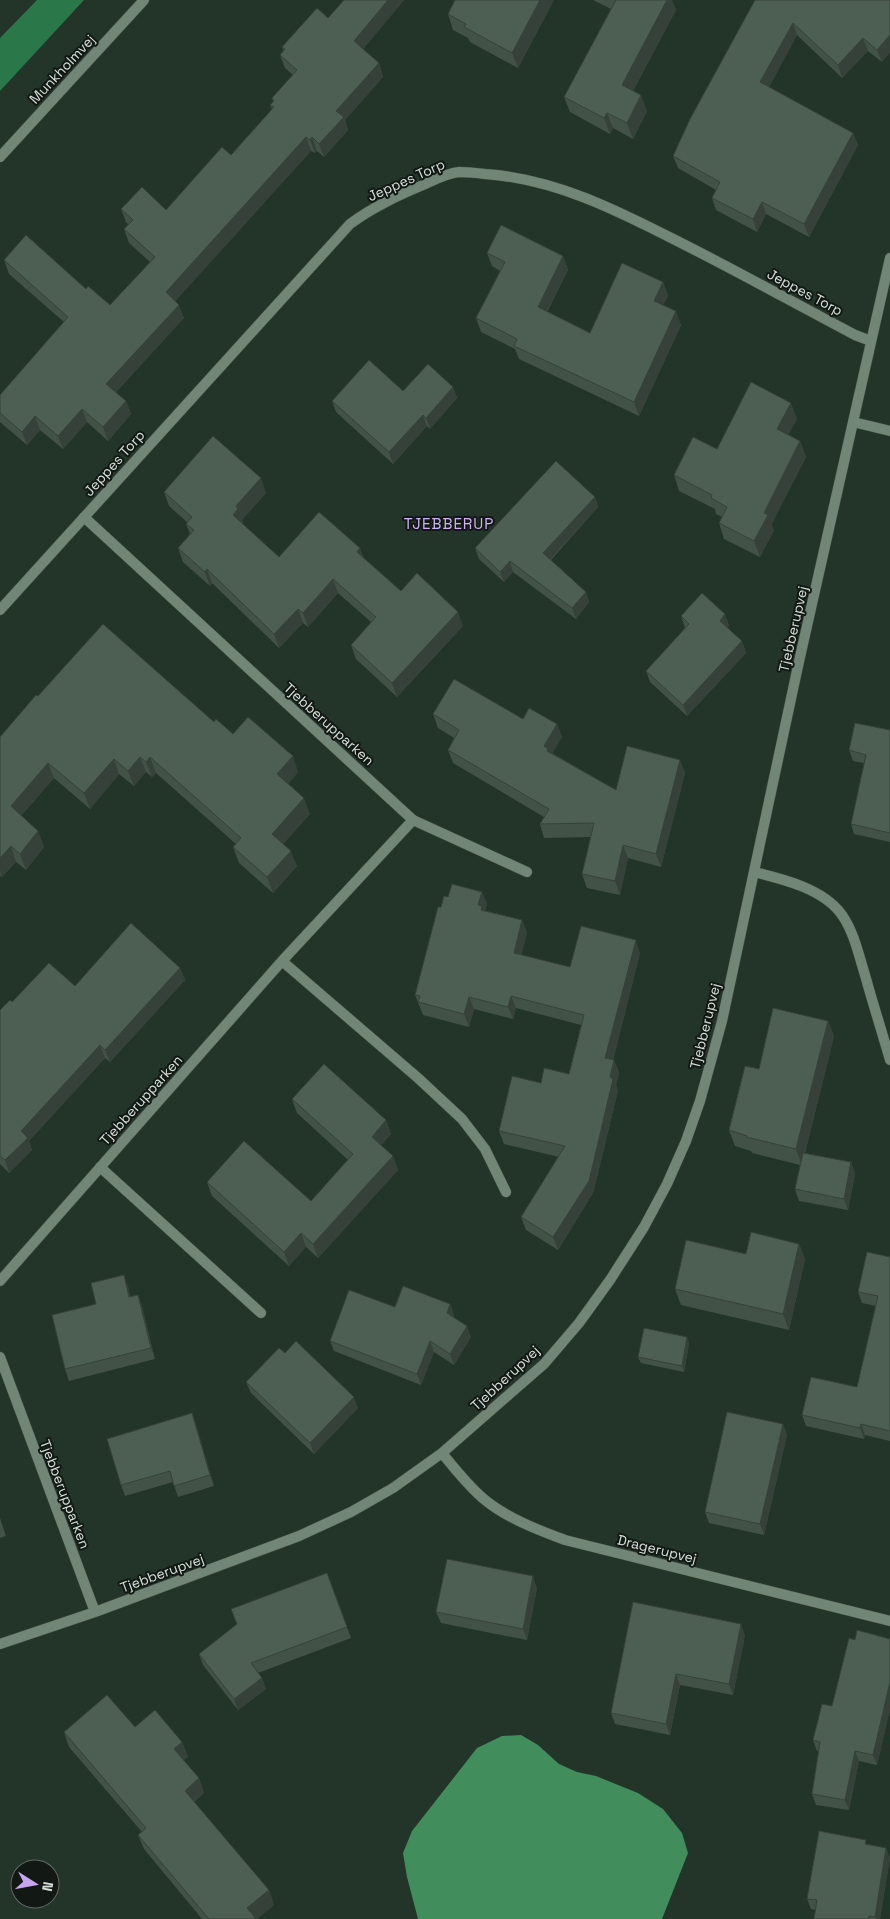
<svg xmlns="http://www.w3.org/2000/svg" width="890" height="1919" font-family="'Space Grotesk',sans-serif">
	<rect width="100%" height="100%" fill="#233428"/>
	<path fill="#2a7849" d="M37,0H84L0,91V38Z"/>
	<path fill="#418d5c" d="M521,1735L538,1745L559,1764L577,1772L596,1776L638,1793L663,1809L682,1833L688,1853L662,1919H418L407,1877L403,1853L412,1831L477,1748L502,1736Z"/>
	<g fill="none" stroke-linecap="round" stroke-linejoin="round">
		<defs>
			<path id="service" d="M413,820L527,872"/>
			<path id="minor" d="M853,422L890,431
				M0,610L350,224C373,207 397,196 423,185C434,180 447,173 459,172C467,172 477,173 485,174C560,179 626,215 691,248C746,276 800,306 855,335L871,341
				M754,872C783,879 824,889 842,915C854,932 859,956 865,975C873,1004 882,1032 890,1060
				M282,961L418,1078L462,1119L485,1149L506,1192
				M100,1167L261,1313
				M0,1281L282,961L413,820L84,517
				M0,1357L95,1612
				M442,1453C455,1469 469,1487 485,1500C507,1518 538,1530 565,1540L890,1621
				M0,1644L95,1612L299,1536L351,1512L393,1488L442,1453L544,1364L579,1323L610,1280L644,1227L667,1184L686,1141L700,1101L722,1021L798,666L890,258"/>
			<path id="tertiary" d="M0,157L144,0"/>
		</defs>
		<use href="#service" stroke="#404f44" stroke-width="11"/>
		<use href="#minor" stroke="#404f44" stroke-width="11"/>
		<use href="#tertiary" stroke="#404f44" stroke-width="11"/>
		<use href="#service" stroke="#728677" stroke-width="10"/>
		<use href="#minor" stroke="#728677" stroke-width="10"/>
		<use href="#tertiary" stroke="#728677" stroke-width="10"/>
	</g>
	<path fill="#425247" d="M404,0L363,49L379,63L383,77L345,120L348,130L324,157L317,151L315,153L311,151L175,301L184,318L116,392L126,401L131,414L108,441L87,422L63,449L40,430L27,445L0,422V395L64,322L9,274L4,260L86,289L110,305L150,262L129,243L124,229L129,225L126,222L121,209L166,210L231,155L272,109L270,105L273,102L272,98L293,75L285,68L280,55L284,51L282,47L328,18Z
		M554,0L518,68L470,42L468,38L453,30L448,14Z
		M593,0H672L676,10L633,91L647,111L633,139L613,128L610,134L570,112L564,97L611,9Z
		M755,0H890L882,62L868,51L842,78L797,35L769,87L853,133L858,145L809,237L766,214L757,232L716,210L712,198L716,190L678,168L673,156Z
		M487,253L563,256L568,270L547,312L590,333L663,282L668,296L663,305L681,325L639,416L519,359L515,349L481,332L476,318L500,271L492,266Z
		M453,387L457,398L430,429L427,426L393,464L336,412L332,401L403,391Z
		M797,419L788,435L800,441L806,457L771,525L774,530L760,557L724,539L719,523L722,517L716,514L715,509L679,491L674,475L717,449Z
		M164,492L266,493L242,520L243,523V524L279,557L360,548L363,558L401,591L463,626L397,697L356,659L351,645L371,622L338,593L308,627L303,623L279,648L212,583L210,586L183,562L178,548L190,534L186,524L187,522L169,506Z
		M595,497L598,507L551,560L586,592L589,602L576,619L513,572L504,582L479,559L475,548Z
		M681,616L729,625L727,628L742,641L746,653L687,716L650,682L646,671L685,628Z
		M38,696L214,722L298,772L288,784L310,814L283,844L297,866L273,893L239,863L233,847L236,844L156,773L152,777L146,772L134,786L119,774L90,809L54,778L21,816L38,831L44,847L26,870L16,862L2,877L0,876V737Z
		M433,714L523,719L557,724L562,737L552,753L616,790L685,773L661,867L628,858L620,895L587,888L582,874L591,837L544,838L540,824L544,817L453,763L448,750L454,738L438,728Z
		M890,730V842L854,834L851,824L864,763L853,761L849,750Z
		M482,892L487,904L485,911L522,920L527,933L521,955L570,967L640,953L613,1060H614L619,1073L616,1085L618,1091L593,1193L558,1250L526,1230L521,1217L559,1157L504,1144L499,1131L541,1083L569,1074L581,1025L516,1008L513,1019L474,1009L469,1027L423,1015L415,995L441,907L448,897Z
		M180,968L185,980L110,1062L105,1058L29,1141L32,1150L9,1173L0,1164V1010L12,1002L75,986Z
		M828,1021L834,1036L805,1153L851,1162L855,1174L848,1210L799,1201L795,1189L800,1165L752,1153L751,1151L735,1146L729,1130L759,1069Z
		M292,1099L386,1120L391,1134L381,1145L393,1156L398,1170L318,1258L306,1247L289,1266L212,1196L207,1182L311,1201L348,1160L297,1113Z
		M799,1244L805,1259L789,1330L681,1305L675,1289L746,1254Z
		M890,1257V1441L865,1435L864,1439L806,1426L802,1415L857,1387L876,1306L862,1303L858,1292Z
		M128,1286L130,1297L138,1295L142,1306L155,1359L69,1381L65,1369L96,1304Z
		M450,1304L454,1315L453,1318L471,1337L454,1365L434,1352L421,1385L334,1351L330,1341L395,1307Z
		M687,1337L689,1343L684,1372L641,1363L638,1357Z
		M285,1353L358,1408L314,1454L251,1393L246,1382Z
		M192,1413L214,1486L178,1497L173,1482L125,1496L121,1485Z
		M783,1424L787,1435L764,1535L709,1523L705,1512Z
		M0,1518L6,1536L0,1538Z
		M327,1573L351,1638L258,1673L262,1678L266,1689L238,1710L203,1665L199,1654Z
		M537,1588L527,1640L441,1623L436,1612Z
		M633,1602L745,1635L733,1695L680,1685L670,1735L615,1724L611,1713Z
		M890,1639V1709L877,1765L859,1761L849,1810L816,1805L812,1794L819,1751H817L813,1740L832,1706L855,1640Z
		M135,1727L182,1742L188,1757L183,1760L199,1778L204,1793L194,1802L269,1890L274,1905L257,1919H202L144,1849L138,1835L142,1832L69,1747L64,1732Z
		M868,1844L886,1848L890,1858L880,1919H814L816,1910L811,1909L807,1899Z"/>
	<path fill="#364239" d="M388,0H404L359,54L354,41Z
		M540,0H554L518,68L512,53Z
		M667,0H672L676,10L628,100L622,85Z
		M793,23L797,35L765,95L760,82Z
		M890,35V53L882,62L877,50Z
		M863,38L868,51L842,78L838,65Z
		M379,63L383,77L345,120L348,130L324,157L319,144L336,111Z
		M641,95L647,111L633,139L627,123Z
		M607,113L613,128L610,134L604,118Z
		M853,133L858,145L809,237L804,224Z
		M306,137L311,151L171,306L166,292Z
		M312,137L317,151L315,153L310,140Z
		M762,202L766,214L757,232L753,219Z
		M563,256L568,270L542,320L538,307Z
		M663,282L668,296L659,314L654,301Z
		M179,305L184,318L111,397L106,384Z
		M676,311L681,325L639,416L634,402Z
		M453,387L457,398L430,429L426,418Z
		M126,401L131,414L108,441L103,427Z
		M791,403L797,419L783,445L777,429Z
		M82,409L87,422L63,449L58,436Z
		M423,415L427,426L393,464L389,452Z
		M35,416L40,430L27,445L22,432Z
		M800,441L806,457L771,525L774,530L760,557L754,541L764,513Z
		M261,478L266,493L242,520L243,523L238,529L233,515L236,506Z
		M595,497L598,507L547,563L543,553Z
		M360,548L365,563L357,552Z
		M510,561L513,572L504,582L500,572Z
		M207,569L212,583L210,586L205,572Z
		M333,579L338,593L308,627L303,613Z
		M586,592L589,602L576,619L572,608Z
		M298,609L303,623L279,648L274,634Z
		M458,612L463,626L397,697L392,683Z
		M725,614L729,625L724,632L720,621Z
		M742,641L746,653L687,716L683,705Z
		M557,724L562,737L551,756L544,746Z
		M293,756L298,772L283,790L277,774Z
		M140,757L146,772L134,786L128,771Z
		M150,757L156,773L152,777L146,762Z
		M114,759L119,774L90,809L84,793Z
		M680,760L685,773L661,867L656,854Z
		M48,763L54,778L16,822L11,806Z
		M304,798L310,814L278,850L272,834Z
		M38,831L44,847L26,870L20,854Z
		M623,845L628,858L620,895L615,881Z
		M11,846L16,862L2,877L0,872V858Z
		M291,851L297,866L273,893L267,877Z
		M482,892L487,904L484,913L486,919L478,905Z
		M522,920L527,933L519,965L514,953Z
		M636,940L640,953L610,1071L605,1058Z
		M180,968L185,980L110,1062L105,1050Z
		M511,996L516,1008L513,1019L508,1007Z
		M469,997L474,1009L469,1027L464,1014Z
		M828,1021L834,1036L802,1165L796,1149Z
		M100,1045L105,1058L29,1141L32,1150L9,1173L5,1160L21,1131Z
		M614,1060L619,1073L616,1085L618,1091L593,1193L558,1250L553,1237L610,1077Z
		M386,1120L391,1134L377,1150L372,1137Z
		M393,1156L398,1170L318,1258L313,1244Z
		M851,1162L855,1174L848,1210L844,1199Z
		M301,1233L306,1247L289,1266L284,1252Z
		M799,1244L805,1259L789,1330L783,1314Z
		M124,1275L128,1286L133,1308L129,1297Z
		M138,1295L142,1306L155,1359L151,1348Z
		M450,1304L454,1315L451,1324L447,1313Z
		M467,1326L471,1337L454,1365L450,1354Z
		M687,1337L689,1343L684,1372L682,1366Z
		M430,1341L434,1352L421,1385L417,1374Z
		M354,1397L358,1408L314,1454L310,1443Z
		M192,1413L196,1424L214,1486L210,1475Z
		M783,1424L787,1435L764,1535L760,1524Z
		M861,1424L865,1435L864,1439L860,1428Z
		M533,1576L537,1588L527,1640L523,1629Z
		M741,1624L745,1635L733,1695L729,1684Z
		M676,1674L680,1685L670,1735L666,1724Z
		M262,1678L266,1689L238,1710L234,1699Z
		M890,1682V1709L877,1765L873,1755Z
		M182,1742L188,1757L179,1764L174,1749Z
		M855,1751L859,1761L849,1810L845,1800Z
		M199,1778L204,1793L190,1805L185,1791Z
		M886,1848L890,1858L880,1919H876L875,1917Z
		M269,1890L274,1905L257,1919H251L247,1908Z"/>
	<path fill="#4d5f52" stroke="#364239" d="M344,0H388L354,41L379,63L336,111L344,117L319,144L312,137L310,140L306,137L166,292L179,305L106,384L126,401L103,427L82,409L58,436L35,416L22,432L0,413V395L68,317L4,260L26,235L86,289L88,286L110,305L155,257L124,229L133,220L121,209L142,187L166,210L222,147L231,155L274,107L270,105L274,101L272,98L297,70L280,55L285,49L282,47L317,8L328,18Z
		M455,0H540L512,53L464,27L466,24L448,14Z
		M616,0H667L622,85L641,95L627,123L607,113L604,118L564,97Z
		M755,0H890V35L877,50L863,38L838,65L793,23L760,82L853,133L804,224L762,202L753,219L712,198L720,182L673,156L690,119Z
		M501,225L563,256L538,307L590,333L622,263L663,282L654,301L676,311L634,402L514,346L517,339L476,318L505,262L487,253Z
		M369,360L403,391L428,364L453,387L426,418L423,415L389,452L332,401Z
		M751,382L791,403L777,429L800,441L764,513L768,515L754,541L719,523L727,507L711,498L712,495L674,475L693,437L717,449Z
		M213,436L261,478L236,506L238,509L233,515L279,557L319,512L360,548L357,552L401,591L417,573L458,612L392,683L351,645L376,617L333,579L303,613L298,609L274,634L207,569L205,572L178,548L194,530L186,524L192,517L164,492Z
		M556,461L595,497L543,553L586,592L572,608L510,561L500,572L475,548Z
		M702,593L725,614L720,621L742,641L683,705L646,671L689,624L681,616Z
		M103,624L214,722L216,719L233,734L248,717L293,756L277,774L304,798L272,834L291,851L267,877L233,847L241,838L150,757L146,762L140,757L128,771L114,759L84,793L48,763L11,806L38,831L20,854L11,846L0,858V737L36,695L38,696Z
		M454,679L523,719L529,708L557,724L544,746L548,749L547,751L616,790L627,746L680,760L656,854L623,845L615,881L582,874L594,823L540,824L549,809L448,750L459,730L433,714Z
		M855,723L890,730V833L851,824L866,755L849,750Z
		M452,884L482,892L478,905L482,906L481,910L522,920L514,953L570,967L581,926L636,940L605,1058L614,1060L610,1077L613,1079L589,1181L553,1237L521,1217L565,1146L499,1131L512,1076L541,1083L544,1068L569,1074L584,1015L511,996L508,1007L469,997L464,1014L418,1002L420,996L415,995L438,907H441L444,896L448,897Z
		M131,923L180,968L105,1050L100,1045L21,1131L28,1138L5,1160L0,1156V1010L10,1000L12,1002L49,963L75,986Z
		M773,1008L828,1021L796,1149L746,1137L747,1136L729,1130L745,1066L759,1069Z
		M324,1064L386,1120L372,1137L393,1156L313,1244L301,1233L284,1252L207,1182L244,1141L311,1201L353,1154L292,1099Z
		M803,1153L851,1162L844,1199L795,1189Z
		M751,1232L799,1244L783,1314L675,1289L686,1240L746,1254Z
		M867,1252L890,1257V1431L861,1424L860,1428L802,1415L811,1377L857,1387L878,1296L858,1292Z
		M124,1275L129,1297L138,1295L151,1348L65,1369L52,1315L96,1304L91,1283Z
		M403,1286L450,1304L447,1313L467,1326L450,1354L430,1341L417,1374L330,1341L349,1290L395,1307Z
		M644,1328L687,1337L682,1366L638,1357Z
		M296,1341L354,1397L310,1443L246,1382L279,1348L285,1353Z
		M727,1412L783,1424L760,1524L705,1512Z
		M192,1413L210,1475L174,1486L170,1471L121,1485L107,1439Z
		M447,1559L533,1576L523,1629L436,1612Z
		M327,1573L347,1627L251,1663L262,1678L234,1699L199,1654L237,1624L231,1609Z
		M633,1602L741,1624L729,1684L676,1674L666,1724L611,1713Z
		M857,1630L890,1639V1682L873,1755L855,1751L845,1800L812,1794L820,1742L813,1740L822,1704L832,1706L849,1638L855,1640Z
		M107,1695L135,1727L155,1710L182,1742L174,1749L199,1778L185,1791L269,1890L247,1908L256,1919H209L138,1835L146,1828L64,1732Z
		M819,1831L866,1840L865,1844L886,1848L875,1917L869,1916L868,1919H814L817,1900L807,1899Z"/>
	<g text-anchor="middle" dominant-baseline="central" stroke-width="4" stroke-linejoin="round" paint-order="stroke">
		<g font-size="14" fill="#d6e0d8" stroke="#121914">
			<text transform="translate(62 69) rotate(-47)">Munkholmvej</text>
			<text transform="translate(406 180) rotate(-24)">Jeppes Torp</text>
			<text transform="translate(805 292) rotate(28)">Jeppes Torp</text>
			<text transform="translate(114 463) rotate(-48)">Jeppes Torp</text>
			<text transform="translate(793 629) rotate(-77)">Tjebberupvej</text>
			<text transform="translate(329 724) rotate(42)">Tjebberupparken</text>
			<text transform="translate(705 1026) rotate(-76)">Tjebberupvej</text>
			<text transform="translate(141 1100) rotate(-48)">Tjebberupparken</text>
			<text transform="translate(505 1378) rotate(-43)">Tjebberupvej</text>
			<text transform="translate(65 1494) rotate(69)">Tjebberupparken</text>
			<text transform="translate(657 1549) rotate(14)">Dragerupvej</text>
			<text transform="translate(162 1573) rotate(-20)">Tjebberupvej</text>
		</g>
		<g font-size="15" letter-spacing="1" fill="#cfb2f7" stroke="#121914">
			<text x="449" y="523">TJEBBERUP</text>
		</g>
	</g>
	<g transform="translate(35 1884) rotate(101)"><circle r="24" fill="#121914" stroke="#606962"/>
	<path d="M0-4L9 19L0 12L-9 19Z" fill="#c6a6f0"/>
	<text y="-8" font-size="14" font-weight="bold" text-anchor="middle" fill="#d6e0d8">N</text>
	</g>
</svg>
